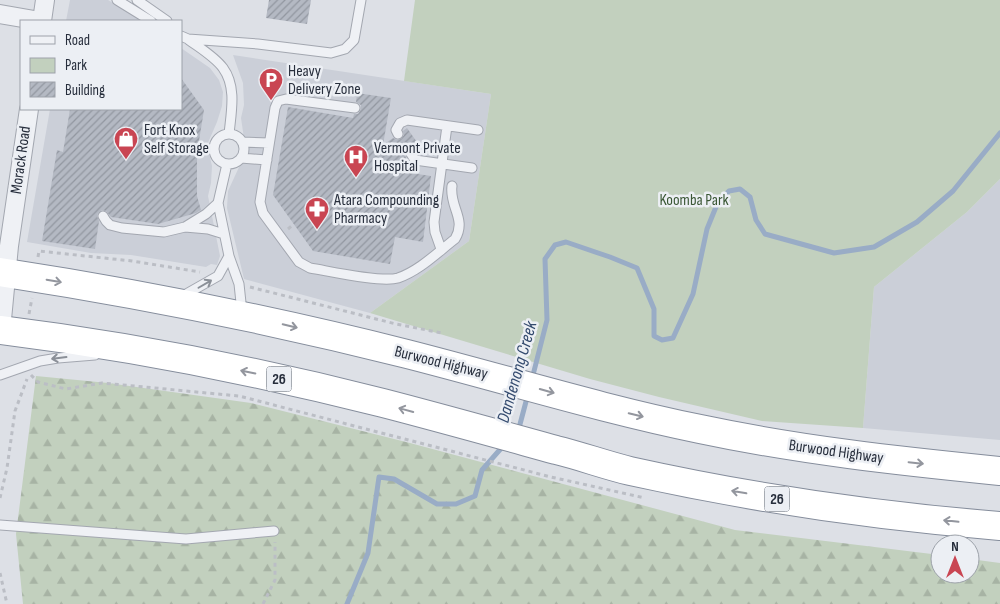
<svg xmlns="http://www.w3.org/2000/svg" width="1000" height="604" font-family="'Sofia Sans Condensed',sans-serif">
	<defs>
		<pattern id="forest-firs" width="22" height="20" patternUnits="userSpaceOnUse" patternTransform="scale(1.25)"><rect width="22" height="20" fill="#c2d0be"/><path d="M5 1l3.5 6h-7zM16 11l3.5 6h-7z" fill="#a7b3a4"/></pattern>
		<pattern id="building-hatch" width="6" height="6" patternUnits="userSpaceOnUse" patternTransform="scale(1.25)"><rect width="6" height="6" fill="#b4b9c3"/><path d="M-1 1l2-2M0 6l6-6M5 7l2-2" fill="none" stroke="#9297a0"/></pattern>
	</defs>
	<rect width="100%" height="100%" fill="#dde0e6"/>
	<path fill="#cbcfd8" d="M70,0H108L144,21H66Z
		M181,48L210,68L219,80L223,92L222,106L217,122L207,145L212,166L211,183L208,196L220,256L217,265L211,264L206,267L131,255L91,253L27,242L50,109H181Z
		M233,55L491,94L469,241L370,313L244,279L227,208L228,191L246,152L241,118L244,105L243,83Z
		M1000,179V440L863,428L874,287L967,212Z"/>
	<path fill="#c2d0be" d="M415,0H1000V179L967,212L874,287L863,428L762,421L659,397L590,379L370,313L469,241L491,94L404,81Z"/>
	<path fill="url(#forest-firs)" d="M36,376L108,383L251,403L410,443L735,530L940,555V574H970V559L1000,563V604H23L16,534Z"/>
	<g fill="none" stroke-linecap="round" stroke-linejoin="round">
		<path stroke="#99acc6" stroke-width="5" d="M532,379L547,320L545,259L555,245L566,242L610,257L637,268L654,309V336L662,340L673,338L693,294L707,229L718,202L729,191L740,189L750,197L756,220L765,234L834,253L874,247L917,222L953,191L1000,133
			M516,431L519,428L528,394
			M347,604L368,553L379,477L394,479L437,504H456L475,496L482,470L504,445"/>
	</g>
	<path fill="url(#building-hatch)" d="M269,0H311L307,24L266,18Z
		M181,78L204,110L197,153V196L201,210L196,213L158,224L111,217L106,211L102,210L98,213L97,216L99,221L95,249L42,241L57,150L63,152L70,109H181Z
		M357,93L391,98L383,145L393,138L397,140L401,139L404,135L403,131L407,128L419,145L415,148L409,146L405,149L404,153L406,158L404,172L431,176L423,242L395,237L390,264L313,251L273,195L288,107L353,118L354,114H358L361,109V105L356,102Z"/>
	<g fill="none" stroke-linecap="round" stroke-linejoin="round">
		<defs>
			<path id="lane" d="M117,0L151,21
				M137,0L167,21
				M181,36L188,39L258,44L331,53L345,49L354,40L361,0
				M189,40C200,48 215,57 223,68C237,87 231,113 229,134
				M355,108L286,99L278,101L275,108L260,202L263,213L299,262L310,268C329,271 381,283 398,278C419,271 438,252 455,239C467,219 449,207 452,186
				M398,134L396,130L400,123L407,120L478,130
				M214 149a15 15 0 1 1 30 0a15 15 0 1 1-30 0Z
				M242,142L269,143
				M410,152L415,160L472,168
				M241,158L267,160
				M227,164L218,203L229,256L239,284L242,312
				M103,216L106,221L110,225L122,228L164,232L185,227L208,229L224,234
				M185,227L206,214L218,203
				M441,249L435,232L434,222L447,126
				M181,297L218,276L229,256
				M0,375L40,361L58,358L95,355L97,353
				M0,525L186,539L274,531"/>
			<path id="street" d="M0,14L40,21
				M42,21L45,0
				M1,330L9,246L29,109"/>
			<path id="highway" d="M0,272C137,293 273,320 407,354C505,379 602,409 700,429C799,450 899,461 1000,471
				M0,330C129,346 257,371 383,403C441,418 498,434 556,450C581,456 605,465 630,471C752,498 876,516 1000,526"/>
		</defs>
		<use href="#lane" stroke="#a3a7b0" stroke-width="11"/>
		<use href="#street" stroke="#a3a7b0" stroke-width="20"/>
		<use href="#highway" stroke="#858d9c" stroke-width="30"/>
		<path stroke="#bbbec5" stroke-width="3" stroke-dasharray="4 4" stroke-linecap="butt" d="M288,229L294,224
			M38,257L39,251L132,261L200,272
			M250,287L396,324L442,333
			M29,314L32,298
			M31,375L38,382L66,389L102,383L239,396L551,477L645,498
			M0,498L7,468L15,411L27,379
			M0,573L7,604
			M263,604L275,580V542"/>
		<use href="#lane" stroke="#eff1f5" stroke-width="9"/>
		<use href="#street" stroke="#eff1f5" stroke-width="18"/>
		<use href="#highway" stroke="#fff" stroke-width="28"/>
	</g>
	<defs><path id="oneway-shaft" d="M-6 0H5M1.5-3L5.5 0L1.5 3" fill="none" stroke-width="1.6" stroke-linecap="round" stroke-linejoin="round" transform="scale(1.25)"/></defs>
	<g stroke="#93969e">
		<use href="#oneway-shaft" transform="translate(54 281) rotate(10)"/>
		<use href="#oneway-shaft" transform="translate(290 326) rotate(13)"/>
		<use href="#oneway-shaft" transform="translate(248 372) rotate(-168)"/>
		<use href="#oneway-shaft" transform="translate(547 391) rotate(16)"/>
		<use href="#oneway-shaft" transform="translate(406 410) rotate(-165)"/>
		<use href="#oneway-shaft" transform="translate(636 415) rotate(13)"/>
		<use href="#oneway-shaft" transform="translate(916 463) rotate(6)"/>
		<use href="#oneway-shaft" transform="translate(739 492) rotate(-170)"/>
		<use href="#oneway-shaft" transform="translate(951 521) rotate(-174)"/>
	</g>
	<g stroke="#8b9098">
		<use href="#oneway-shaft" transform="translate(205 284) rotate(-30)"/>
		<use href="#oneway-shaft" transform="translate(59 358) rotate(173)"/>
	</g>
	<defs>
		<symbol id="parking-pin" viewBox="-11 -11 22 30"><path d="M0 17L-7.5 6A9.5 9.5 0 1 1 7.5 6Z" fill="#c94552" stroke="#eceff4"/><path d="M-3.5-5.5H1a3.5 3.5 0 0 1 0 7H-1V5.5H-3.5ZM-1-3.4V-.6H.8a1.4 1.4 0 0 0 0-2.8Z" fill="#fff"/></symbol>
		<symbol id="shop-pin" viewBox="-11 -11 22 30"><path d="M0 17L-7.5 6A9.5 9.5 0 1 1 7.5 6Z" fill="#c94552" stroke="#eceff4"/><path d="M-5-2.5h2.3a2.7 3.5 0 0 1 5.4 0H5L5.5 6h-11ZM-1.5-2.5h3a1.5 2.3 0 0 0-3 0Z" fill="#fff"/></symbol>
		<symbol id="hospital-pin" viewBox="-11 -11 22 30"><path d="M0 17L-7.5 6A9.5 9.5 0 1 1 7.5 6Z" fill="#c94552" stroke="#eceff4"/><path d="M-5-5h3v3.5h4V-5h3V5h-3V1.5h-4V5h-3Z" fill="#fff"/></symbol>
		<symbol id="pharmacy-pin" viewBox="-11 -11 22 30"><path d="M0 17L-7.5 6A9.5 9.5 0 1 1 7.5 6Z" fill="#c94552" stroke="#eceff4"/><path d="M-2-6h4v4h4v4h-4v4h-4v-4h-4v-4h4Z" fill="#fff"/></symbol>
	</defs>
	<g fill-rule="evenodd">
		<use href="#parking-pin" x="257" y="66" width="28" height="38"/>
		<use href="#shop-pin" x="112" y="125" width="28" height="38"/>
		<use href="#hospital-pin" x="342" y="143" width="28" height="38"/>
		<use href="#pharmacy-pin" x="303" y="195" width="28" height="38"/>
	</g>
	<g text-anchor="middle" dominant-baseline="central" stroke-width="5" stroke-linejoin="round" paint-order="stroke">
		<g fill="#eceff4" stroke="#626873" stroke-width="1">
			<rect x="266.5" y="366.5" width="25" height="25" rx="4"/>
			<rect x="764.5" y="486.5" width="25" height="25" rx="4"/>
		</g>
		<g font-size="15" font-weight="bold" fill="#272e3c">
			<text x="279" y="379">26</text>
			<text x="777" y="499">26</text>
		</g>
		<g font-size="16" fill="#272e3c" stroke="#eceff4" text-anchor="start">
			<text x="288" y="71">Heavy<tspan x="288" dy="18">Delivery Zone</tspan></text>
			<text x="144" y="130">Fort Knox<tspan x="144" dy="18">Self Storage</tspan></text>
			<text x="374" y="148">Vermont Private<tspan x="374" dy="18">Hospital</tspan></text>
			<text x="334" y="200">Atara Compounding<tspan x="334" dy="18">Pharmacy</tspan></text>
		</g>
		<g font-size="16" fill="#272e3c" stroke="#eceff4">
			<text transform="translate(21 160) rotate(-82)">Morack Road</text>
			<text transform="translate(441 363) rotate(14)">Burwood Highway</text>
			<text transform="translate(836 452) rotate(8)">Burwood Highway</text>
		</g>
		<g font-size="16" fill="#3a5735" stroke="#eceff4">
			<text x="694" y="200">Koomba Park</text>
		</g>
		<g font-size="18" font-style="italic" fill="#334a6e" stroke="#eceff4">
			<text transform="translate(517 372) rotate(-74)">Dandenong Creek</text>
		</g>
	</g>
	<rect x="20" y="20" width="162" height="90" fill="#eceff4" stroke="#9da2aa"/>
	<rect x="30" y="36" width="25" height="8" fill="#eff1f5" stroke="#9da2aa"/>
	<text x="65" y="45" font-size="15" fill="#272e3c">Road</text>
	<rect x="30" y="58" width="25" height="15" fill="#c2d0be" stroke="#9da2aa"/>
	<text x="65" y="70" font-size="15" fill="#272e3c">Park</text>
	<rect x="30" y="82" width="25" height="15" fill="url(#building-hatch)" stroke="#9da2aa"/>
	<text x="65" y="95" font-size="15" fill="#272e3c">Building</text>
	<g transform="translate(955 559)"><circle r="24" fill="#eceff4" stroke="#9da2aa"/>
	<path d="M0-4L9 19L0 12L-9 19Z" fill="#c94552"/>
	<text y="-8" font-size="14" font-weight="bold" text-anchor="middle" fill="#272e3c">N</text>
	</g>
</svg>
